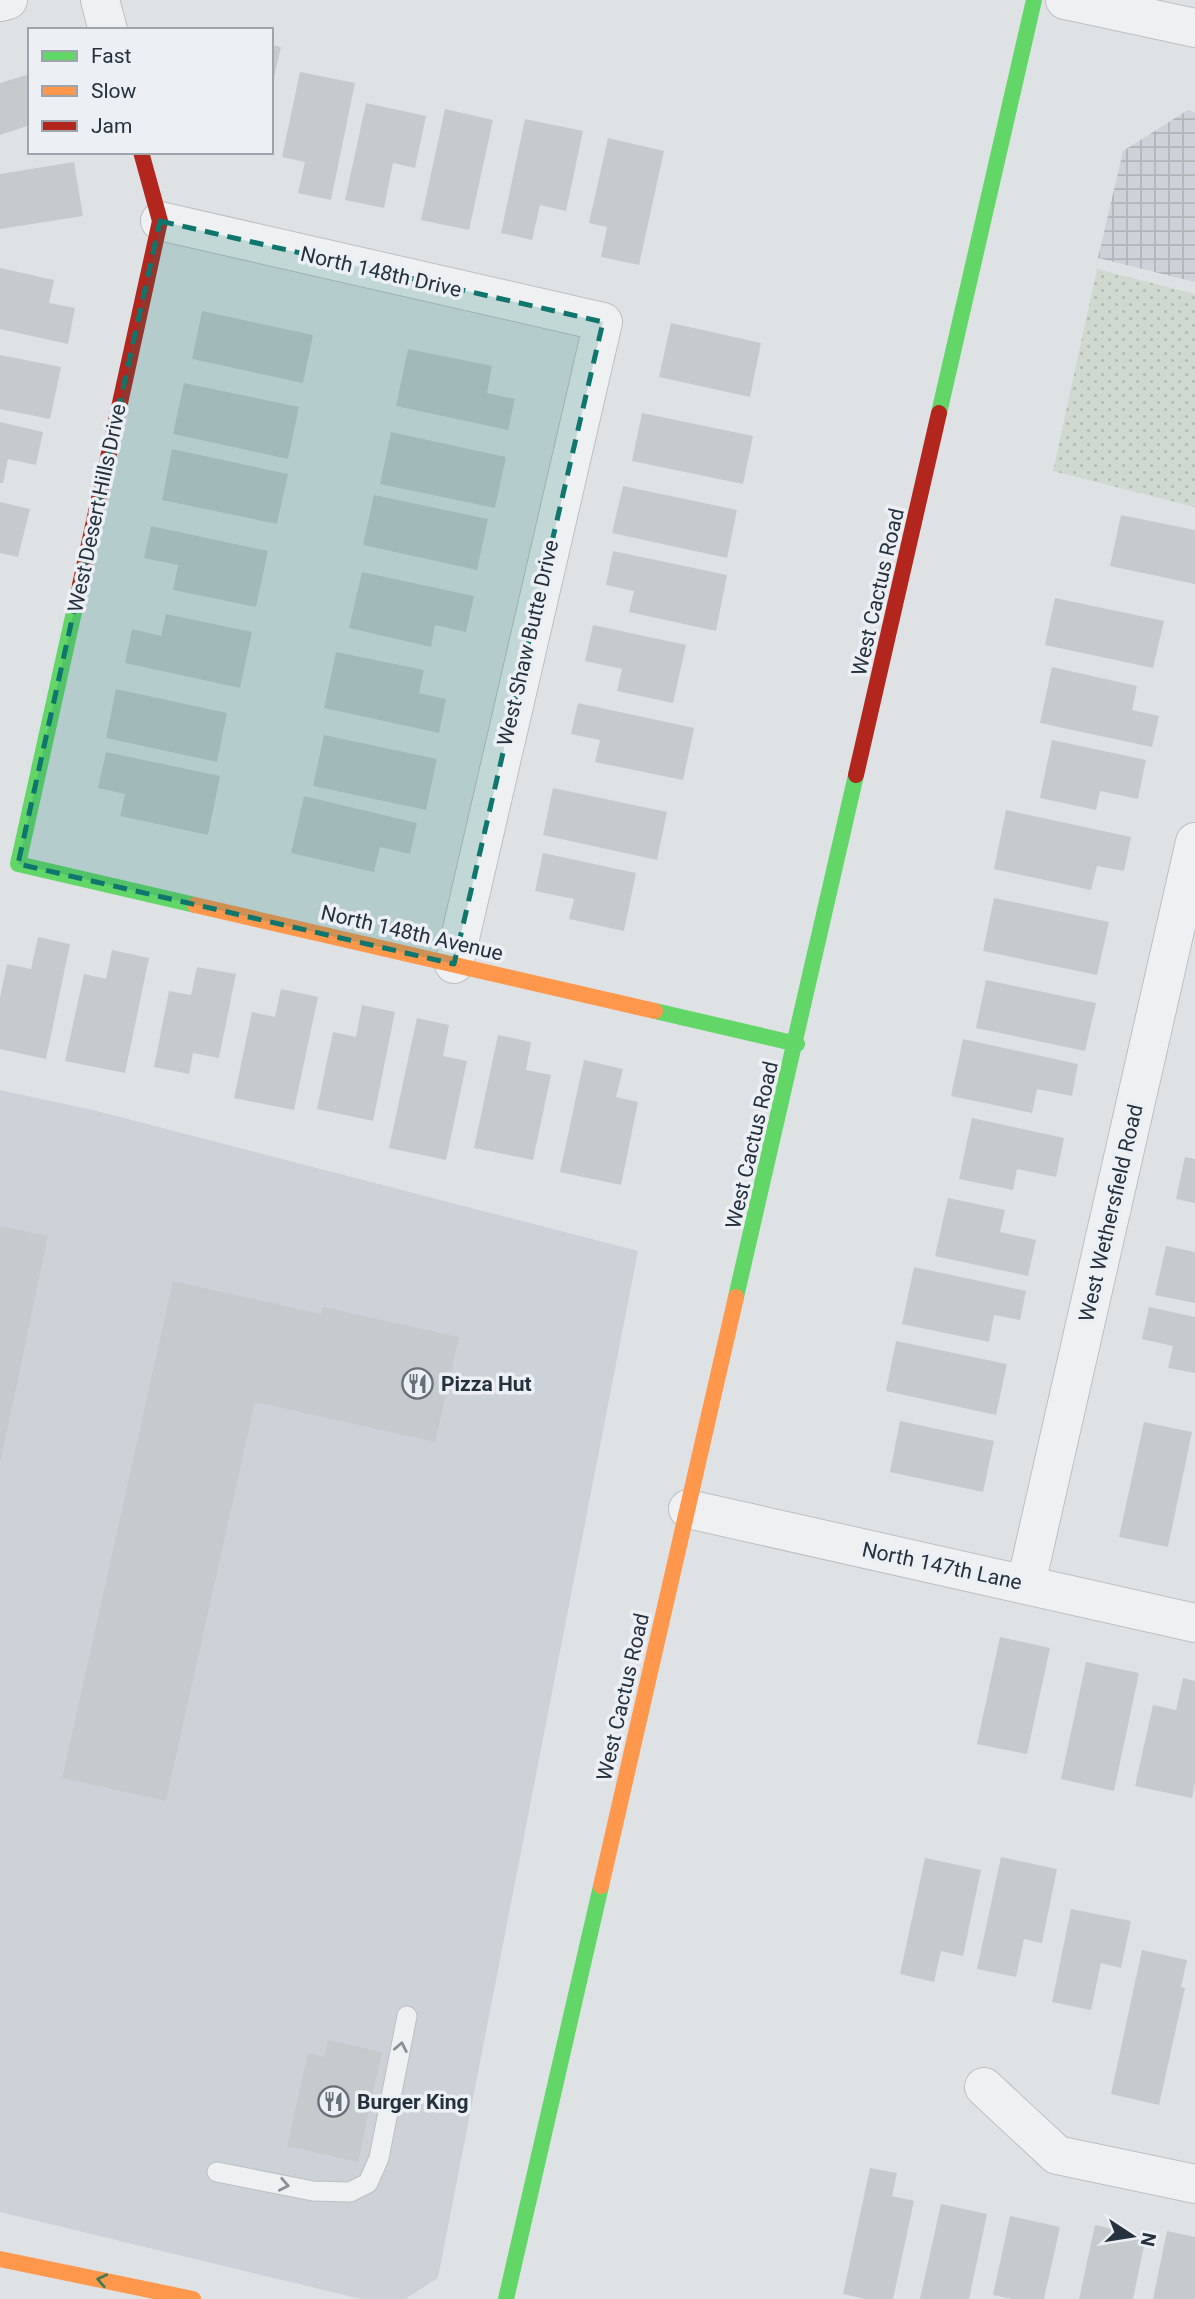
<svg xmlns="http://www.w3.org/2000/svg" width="1195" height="2299" font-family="Roboto,sans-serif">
	<defs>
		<pattern id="industrial-grid" width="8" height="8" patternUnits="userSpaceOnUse" patternTransform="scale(1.75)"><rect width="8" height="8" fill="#cdd2d8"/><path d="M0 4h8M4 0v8" fill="none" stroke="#b0b5ba"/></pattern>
		<pattern id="park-dots" width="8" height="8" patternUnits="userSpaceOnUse" patternTransform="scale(1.75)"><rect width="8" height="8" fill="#d0d9d0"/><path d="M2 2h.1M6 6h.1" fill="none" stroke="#b2bbb4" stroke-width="1.8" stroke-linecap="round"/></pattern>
	</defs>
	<rect width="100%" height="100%" fill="#dfe2e5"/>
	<path fill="#cdd2d8" d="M0,1090L97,1111L638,1251L438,2278L405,2299H361L0,2212Z"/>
	<path fill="url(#industrial-grid)" d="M1188,110L1195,112V282L1098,258L1123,151Z"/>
	<path fill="url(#park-dots)" d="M1097,269L1195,294V507L1053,471Z"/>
	<path fill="#c7cacd" d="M271,45L281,47L272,86H271Z
		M300,72L355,83L331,200L298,193L305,162L282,157Z
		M30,74V125L0,135V83Z
		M366,103L426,116L415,168L393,163L384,208L345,200Z
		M445,109L493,120L469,230L421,220Z
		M525,119L583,131L566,211L540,205L532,240L501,233Z
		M608,138L664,151L639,265L601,257L607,227L589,223Z
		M74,162L83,216L0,229V174Z
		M0,268L54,280L49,303L75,308L68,344L0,329Z
		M202,311L313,335L303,383L192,359Z
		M671,323L761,343L750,397L659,377Z
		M408,349L492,366L487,393L515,399L508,430L396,406Z
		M0,355L61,367L50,419L0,409Z
		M184,383L299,407L288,459L173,434Z
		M642,413L753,436L743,484L632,461Z
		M0,422L43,432L36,465L8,459L3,483H0Z
		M391,432L506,457L495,508L380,484Z
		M172,449L288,474L277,524L162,500Z
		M623,486L737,510L727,558L612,533Z
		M374,495L488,519L477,570L363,545Z
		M0,502L30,509L18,557L0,553Z
		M1121,515L1195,530V584L1110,566Z
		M151,526L268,551L256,607L173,590L178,565L144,558Z
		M613,551L727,575L716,631L629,612L634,591L606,585Z
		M362,572L474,596L466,632L435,625L431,647L349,628Z
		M1055,598L1164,621L1153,668L1045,645Z
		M166,614L252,632L240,688L125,663L132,629L161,636Z
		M593,625L686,645L673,703L617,691L622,669L585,661Z
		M336,652L424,670L419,693L446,699L439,733L324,708Z
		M1052,667L1137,686L1132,710L1159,716L1152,747L1040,723Z
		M116,689L227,713L217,762L106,738Z
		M578,703L694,728L683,780L595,762L600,740L571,734Z
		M324,735L437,759L426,810L313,786Z
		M1052,740L1146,760L1138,799L1100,791L1096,810L1040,798Z
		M106,752L220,776L208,835L120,816L125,794L98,788Z
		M553,788L667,812L657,860L543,835Z
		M304,796L417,823L410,854L380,847L374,872L291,853Z
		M1006,810L1131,837L1124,871L1097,866L1091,890L994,869Z
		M543,853L636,873L624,931L569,919L574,899L535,891Z
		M994,898L1109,922L1097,975L983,951Z
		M38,937L70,944L46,1059L0,1049V998L7,964L31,969Z
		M112,950L149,958L125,1073L65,1061L84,974L106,979Z
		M197,967L236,974L219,1058L193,1053L189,1074L154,1067L169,991L191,995Z
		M986,980L1096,1003L1085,1051L976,1028Z
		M281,989L318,997L294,1110L234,1098L252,1012L275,1017Z
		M362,1005L395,1012L373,1121L317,1109L333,1032L356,1037Z
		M417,1018L449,1025L443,1056L467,1061L446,1160L389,1148Z
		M498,1035L531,1042L526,1070L551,1075L533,1160L474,1148Z
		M963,1039L1078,1064L1072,1096L1037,1089L1032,1113L951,1096Z
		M584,1060L623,1069L616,1097L638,1102L621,1185L560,1172Z
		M972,1118L1064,1138L1056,1177L1017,1169L1013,1190L959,1179Z
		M1185,1157L1195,1159V1203L1176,1199Z
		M948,1198L1005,1210L1000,1232L1036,1240L1028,1276L935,1256Z
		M0,1226L48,1236L1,1460H0Z
		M1166,1246L1195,1252V1303L1155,1295Z
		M914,1267L1026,1291L1020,1320L994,1315L989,1342L902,1324Z
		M173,1281L321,1314L323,1307L459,1337L435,1442L255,1402L166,1801L62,1778Z
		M1149,1307L1195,1317V1373L1168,1368L1173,1346L1142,1339Z
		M896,1341L1007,1364L996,1415L886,1391Z
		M900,1421L994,1441L983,1492L890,1472Z
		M1144,1422L1192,1432L1168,1547L1119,1537Z
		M1000,1637L1050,1648L1027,1754L977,1744Z
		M1086,1662L1139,1673L1114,1791L1061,1779Z
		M1183,1678L1195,1681V1782L1192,1798L1135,1786L1153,1705L1176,1710Z
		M1001,1857L1057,1869L1042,1943L1024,1939L1016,1977L977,1969Z
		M925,1858L981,1870L963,1956L941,1951L934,1982L900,1974Z
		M1071,1909L1131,1921L1121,1968L1101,1963L1091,2010L1052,2002Z
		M1142,1950L1187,1960L1181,1987L1185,1988L1159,2105L1111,2094Z
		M328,2040L382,2052L358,2162L287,2146L308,2053L324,2057Z
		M870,2168L897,2173L892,2196L914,2201L893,2299H866L843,2294Z
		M941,2204L987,2214L969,2299H920Z
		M1010,2216L1060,2227L1044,2299H1012L993,2295Z
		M1095,2225L1146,2236L1133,2299H1079Z
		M1167,2231L1195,2237V2299H1153Z"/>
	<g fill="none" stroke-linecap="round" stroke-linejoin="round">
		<defs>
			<path id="lane" d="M217,2172L313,2191L350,2192L368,2183L379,2158L407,2016"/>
			<path id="street" d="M100,0L108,30
				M1065,0L1195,28
				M0,2L8,0
				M160,221L603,322L454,964
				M688,1509L1195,1623
				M1026,1584L1195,842
				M984,2087L1057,2155L1195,2184"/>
		</defs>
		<use href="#lane" stroke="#bdc0c3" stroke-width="21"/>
		<use href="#street" stroke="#bdc0c3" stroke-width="40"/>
		<use href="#lane" stroke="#eef0f1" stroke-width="19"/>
		<use href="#street" stroke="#eef0f1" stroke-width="38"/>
		<path stroke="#63d668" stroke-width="16" d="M939,413L1034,0
			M80,585L18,864L195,905
			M655,1011L797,1044
			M736,1297L856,775
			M506,2299L601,1886"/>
		<path stroke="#ff974d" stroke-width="16" d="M195,905L655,1011
			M601,1886L736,1297
			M0,2259L193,2299"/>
		<path stroke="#b3261e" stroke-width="16" d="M80,585L160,221L141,152
			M856,775L939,413"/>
	</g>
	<defs><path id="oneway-chevron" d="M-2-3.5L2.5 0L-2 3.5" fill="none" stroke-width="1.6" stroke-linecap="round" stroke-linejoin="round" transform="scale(1.75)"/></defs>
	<g stroke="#8a9098">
		<use href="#oneway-chevron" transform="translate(401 2047) rotate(-79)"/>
		<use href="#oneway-chevron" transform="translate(284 2185) rotate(11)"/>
	</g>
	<use stroke="#417b51" href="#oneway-chevron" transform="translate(102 2280) rotate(-168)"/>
	<path fill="#0f766e" fill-opacity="0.2" stroke="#0f766e" stroke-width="5" stroke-dasharray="14 9" stroke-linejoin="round" d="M160,221L603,322L454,964L18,864Z"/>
	<defs>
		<symbol id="restaurant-ring" viewBox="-11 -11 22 22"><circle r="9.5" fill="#ecf0f5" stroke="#676f78" stroke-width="1.5"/><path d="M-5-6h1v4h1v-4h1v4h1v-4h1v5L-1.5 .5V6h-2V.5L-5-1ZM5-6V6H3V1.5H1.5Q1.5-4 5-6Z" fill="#676f78"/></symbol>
	</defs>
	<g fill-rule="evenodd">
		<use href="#restaurant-ring" x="400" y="1366" width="35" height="35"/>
		<use href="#restaurant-ring" x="316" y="2084" width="35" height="35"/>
	</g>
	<g text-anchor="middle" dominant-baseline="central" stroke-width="7" stroke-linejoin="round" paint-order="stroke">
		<g font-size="21" fill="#26313e" stroke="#ecf0f5">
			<text transform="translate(381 272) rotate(13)">North 148th Drive</text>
			<text transform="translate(97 508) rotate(-78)">West Desert Hills Drive</text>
			<text transform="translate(878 592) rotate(-77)">West Cactus Road</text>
			<text transform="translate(528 643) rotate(-77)">West Shaw Butte Drive</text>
			<text transform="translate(412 933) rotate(13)">North 148th Avenue</text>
			<text transform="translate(752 1145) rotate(-77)">West Cactus Road</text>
			<text transform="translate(1111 1213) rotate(-77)">West Wethersfield Road</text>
			<text transform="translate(942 1566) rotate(12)">North 147th Lane</text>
			<text transform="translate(623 1697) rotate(-77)">West Cactus Road</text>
		</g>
		<g font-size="21" font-weight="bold" fill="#26313e" stroke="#ecf0f5" text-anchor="start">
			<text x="441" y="1384">Pizza Hut</text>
			<text x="357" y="2102">Burger King</text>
		</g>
	</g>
	<rect x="28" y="28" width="245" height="126" fill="#ecf0f5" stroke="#9da4ac" stroke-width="2"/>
	<rect x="42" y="51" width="35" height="10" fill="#63d668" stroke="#9da4ac" stroke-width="2"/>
	<text x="91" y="63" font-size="21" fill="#26313e">Fast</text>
	<rect x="42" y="86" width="35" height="10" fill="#ff974d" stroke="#9da4ac" stroke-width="2"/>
	<text x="91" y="98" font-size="21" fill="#26313e">Slow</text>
	<rect x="42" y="121" width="35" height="10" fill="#b3261e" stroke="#9da4ac" stroke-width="2"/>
	<text x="91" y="133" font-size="21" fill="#26313e">Jam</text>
	<g transform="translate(1132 2236) rotate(102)" stroke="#ecf0f5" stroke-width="5" paint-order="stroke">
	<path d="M0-5L12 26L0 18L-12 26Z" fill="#26313e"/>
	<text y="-10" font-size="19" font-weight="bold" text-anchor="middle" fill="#26313e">N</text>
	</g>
</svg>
